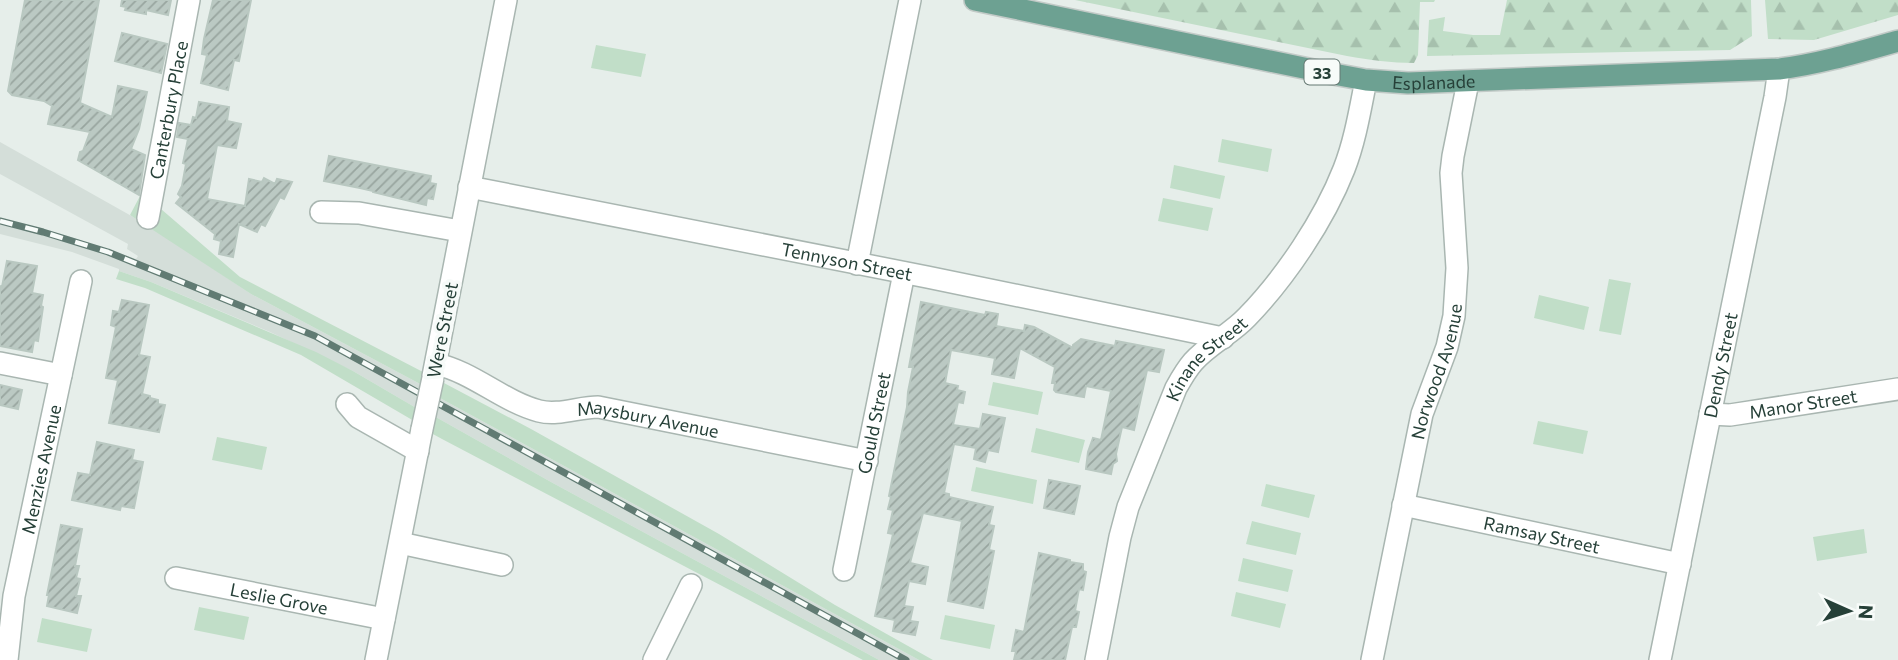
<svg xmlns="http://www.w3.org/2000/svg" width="1898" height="660" font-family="Commissioner,sans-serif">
	<defs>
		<pattern id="forest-firs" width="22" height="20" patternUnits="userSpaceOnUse" patternTransform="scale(1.75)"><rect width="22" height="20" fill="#c1dec8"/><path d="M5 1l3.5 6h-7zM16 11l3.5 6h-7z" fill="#a6c0ad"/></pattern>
		<pattern id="building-hatch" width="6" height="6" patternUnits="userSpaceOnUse" patternTransform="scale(1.75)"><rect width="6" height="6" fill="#bbc9c3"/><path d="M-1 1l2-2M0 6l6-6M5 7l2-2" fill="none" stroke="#98a59f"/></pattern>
	</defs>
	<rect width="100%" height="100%" fill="#e6eeea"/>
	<path fill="#d4ded9" d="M0,142L151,227L251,294L422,385L418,409L353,371L270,332L151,282L119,271V269L72,252L0,234V218L68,236L136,259L138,256L127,249L128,244L0,174Z
		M438,397L919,660H879L551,482L434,416Z"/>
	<path fill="#c1dec8" d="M596,45L646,54L641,77L591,68Z
		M1222,139L1272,149L1268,172L1218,162Z
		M1174,165L1225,176L1220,199L1170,188Z
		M140,196L161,209L240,277L423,372L422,385L251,294L130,215Z
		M1163,198L1213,208L1208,231L1158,221Z
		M119,271L151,282L316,352L353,371L418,409L414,421L301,355L145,288L116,279Z
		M1609,279L1631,283L1621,335L1599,331Z
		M1539,295L1589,307L1584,330L1534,318Z
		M993,382L1043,392L1038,415L988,405Z
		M444,383L531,429L719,534L835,605L933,660H919L438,397Z
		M434,416L551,482L879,660H863L442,439L431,433Z
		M1538,421L1588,431L1583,454L1533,444Z
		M1036,428L1085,440L1079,463L1031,452Z
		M217,437L267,447L262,470L212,460Z
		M976,467L1037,480L1033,504L971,491Z
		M1266,484L1315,495L1309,518L1261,506Z
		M1252,521L1301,533L1296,555L1246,544Z
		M1864,529L1867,553L1817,561L1813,537Z
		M1243,558L1293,570L1288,592L1238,581Z
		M1236,592L1286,604L1280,628L1231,616Z
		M199,607L249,617L244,640L194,630Z
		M945,615L995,625L990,649L940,639Z
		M42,618L92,629L87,652L37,642Z"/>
	<path fill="url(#forest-firs)" d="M1075,0H1435L1434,2H1420L1418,55L1414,63C1391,63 1370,60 1347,56Z
		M1507,0H1751L1752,36L1730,50L1427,56L1429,20L1445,17L1443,31L1473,35H1500Z
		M1765,0H1898V15L1814,40L1768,39Z"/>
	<path fill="url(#building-hatch)" stroke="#b9c8c1" stroke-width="2" d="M25,0H99L80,103L112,117L118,86L147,92L139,129L131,149L145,155L139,195L78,160L80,152L83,151L90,132L48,124L52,106L44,101L12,95L8,91Z
		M122,0H171L168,15L146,10V14L125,10L126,7L121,6Z
		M213,0H251L239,61L234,60L228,90L201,83L207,55L202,54L204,39Z
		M122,33L167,44L161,73L115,61Z
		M199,102L229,107L227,121L241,124L236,148L217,145L207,199L245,206L249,179L262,182L264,178L275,184L277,179L292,182L284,199L280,197L265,226L261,224L257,232L239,224L233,257L219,254L221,241L214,239L215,234L176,203L181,197L178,194L182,186L186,164L183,163L188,139L177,137L179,123L191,125L193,117L196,118Z
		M329,156L431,176L430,183L436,184L433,199L427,198L426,205L373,192V191L360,188L324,181Z
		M7,261L37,266L32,293L43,295L41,306L43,307L38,341L34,340L32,352L0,346V286L2,287Z
		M122,300L149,305L139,355L150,357L142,394L150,396V398L158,400V404L165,405L159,432L109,423L118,380L106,378L116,327L111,325L113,311L119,312Z
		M921,302L985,315L986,312L998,314L996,326L1024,331L1025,325L1034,327L1073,348V345L1081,339L1115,346L1116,341L1164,350L1159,372L1147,370L1134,430L1122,427L1116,454L1117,461L1113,464L1111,474L1086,469L1088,452L1093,438L1101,440L1111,391L1086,386L1084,397L1056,392L1054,390L1055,383H1052L1055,367L1020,348L1014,378L992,374L995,358L951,350L945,383L958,386L957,390L965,392L963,403L958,402L953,425L980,429L983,414L1005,418L998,452L988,450L985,462L974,459L976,448L954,444L944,493L949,494V497L993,507L989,525L994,526L989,550L994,551L983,608L948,601L962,521L923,513L910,563L928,567L925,584L909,581L904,606L913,607L910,621L918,622L915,635L893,631L895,620L875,616L893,534L888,533L893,510L888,509L891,497L889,496L907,407L908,392L913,367H909Z
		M0,385L22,390L18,409L0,405Z
		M97,442L134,450L132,460L143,462L134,508L121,506L120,510L72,500L78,473L90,475Z
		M1049,480L1080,486L1074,514L1044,508Z
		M61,525L82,529L75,566H79L76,578L80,579L76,596H81L77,613L47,606L49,595H47Z
		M1039,553L1070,560V562L1083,564V571L1086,572L1083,590L1079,589L1075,611L1079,612L1076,627H1072L1065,660H1014L1016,651H1012L1016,630L1024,632Z"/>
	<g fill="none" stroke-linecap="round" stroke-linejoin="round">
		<defs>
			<g id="minor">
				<path id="s1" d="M469,187L927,277L1223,338"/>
				<path d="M321,212L359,213L460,231"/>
				<path id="s2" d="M148,218L189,0"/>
				<path d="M857,264L910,0"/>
				<path d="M0,363L61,375"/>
				<path id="s3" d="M436,364C473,372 502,401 539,411C558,416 579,407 598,407L867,461"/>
				<path d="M433,376L506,0"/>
				<path d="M347,404L358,417L418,451"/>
				<path id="s4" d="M1710,414L1730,415L1898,389"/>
				<path id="s5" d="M1403,505L1680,564"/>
				<path d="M400,543L502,565"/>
				<path id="s6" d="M844,570L904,273"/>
				<path id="s7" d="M176,578L384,619"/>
				<path id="s8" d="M7,660L14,596L81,281"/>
				<path d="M376,660L422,429"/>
				<path d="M654,660L691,585"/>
				<path id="s9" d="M1096,660L1120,537L1128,507L1176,388C1181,379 1186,370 1193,362C1209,344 1231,334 1247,317C1285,278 1324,220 1344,169C1355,141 1360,110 1366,80"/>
				<path id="s10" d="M1372,660L1422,414L1447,347L1454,316L1457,268L1451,173L1453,156L1468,82"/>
				<path id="s11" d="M1660,660L1775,97L1779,69"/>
			</g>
			<g id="major">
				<path id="s12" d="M975,0L1328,73L1366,80L1408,83L1779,69C1819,64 1859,52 1898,41"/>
			</g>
		</defs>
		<use href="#minor" stroke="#a9b6b1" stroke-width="24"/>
		<use href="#major" stroke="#c2cac7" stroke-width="24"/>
		<use href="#minor" stroke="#fff" stroke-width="21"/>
		<use href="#major" stroke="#6da192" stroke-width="21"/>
		<defs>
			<path id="rail" d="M0,221L43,232L108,252L315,336L906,660"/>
		</defs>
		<use href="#rail" stroke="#617b73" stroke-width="7"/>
		<use href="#rail" stroke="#f7fbf9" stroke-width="4.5" stroke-dasharray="13" stroke-linecap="butt"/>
		<defs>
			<path id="minor-bridge" d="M422,429L433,378"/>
		</defs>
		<use href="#minor-bridge" stroke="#a9b6b1" stroke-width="24" stroke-linecap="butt"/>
		<use href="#minor-bridge" stroke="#fff" stroke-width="21"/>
	</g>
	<g text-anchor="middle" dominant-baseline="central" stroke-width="7" stroke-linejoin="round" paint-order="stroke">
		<rect fill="#f7fbf9" stroke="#657872" stroke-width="2" x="1304.5" y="59.5" width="35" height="25" rx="5"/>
		<g font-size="16" font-weight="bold" fill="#264038">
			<text x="1322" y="72">33</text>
		</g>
		<g font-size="18" fill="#264038" stroke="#f7fbf9">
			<text stroke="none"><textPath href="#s12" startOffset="467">Esplanade</textPath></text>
			<text stroke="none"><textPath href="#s2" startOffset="110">Canterbury Place</textPath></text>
			<text stroke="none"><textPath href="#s1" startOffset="385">Tennyson Street</textPath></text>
			<text transform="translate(442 330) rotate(-79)">Were Street</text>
			<text stroke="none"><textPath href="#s9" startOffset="327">Kinane Street</textPath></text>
			<text stroke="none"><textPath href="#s11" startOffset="301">Dendy Street</textPath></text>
			<text stroke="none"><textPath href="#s10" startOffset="296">Norwood Avenue</textPath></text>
			<text stroke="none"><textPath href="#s4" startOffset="94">Manor Street</textPath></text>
			<text stroke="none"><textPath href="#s3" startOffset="224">Maysbury Avenue</textPath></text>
			<text stroke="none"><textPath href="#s6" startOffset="150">Gould Street</textPath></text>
			<text stroke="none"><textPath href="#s8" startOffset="194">Menzies Avenue</textPath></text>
			<text stroke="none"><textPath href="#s5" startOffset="142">Ramsay Street</textPath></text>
			<text stroke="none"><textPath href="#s7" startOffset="105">Leslie Grove</textPath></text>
		</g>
	</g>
	<g transform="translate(1849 611) rotate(93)" stroke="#f7fbf9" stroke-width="5" paint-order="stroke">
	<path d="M0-5L12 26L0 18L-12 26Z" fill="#264038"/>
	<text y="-10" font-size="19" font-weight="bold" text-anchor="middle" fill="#264038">N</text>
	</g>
</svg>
